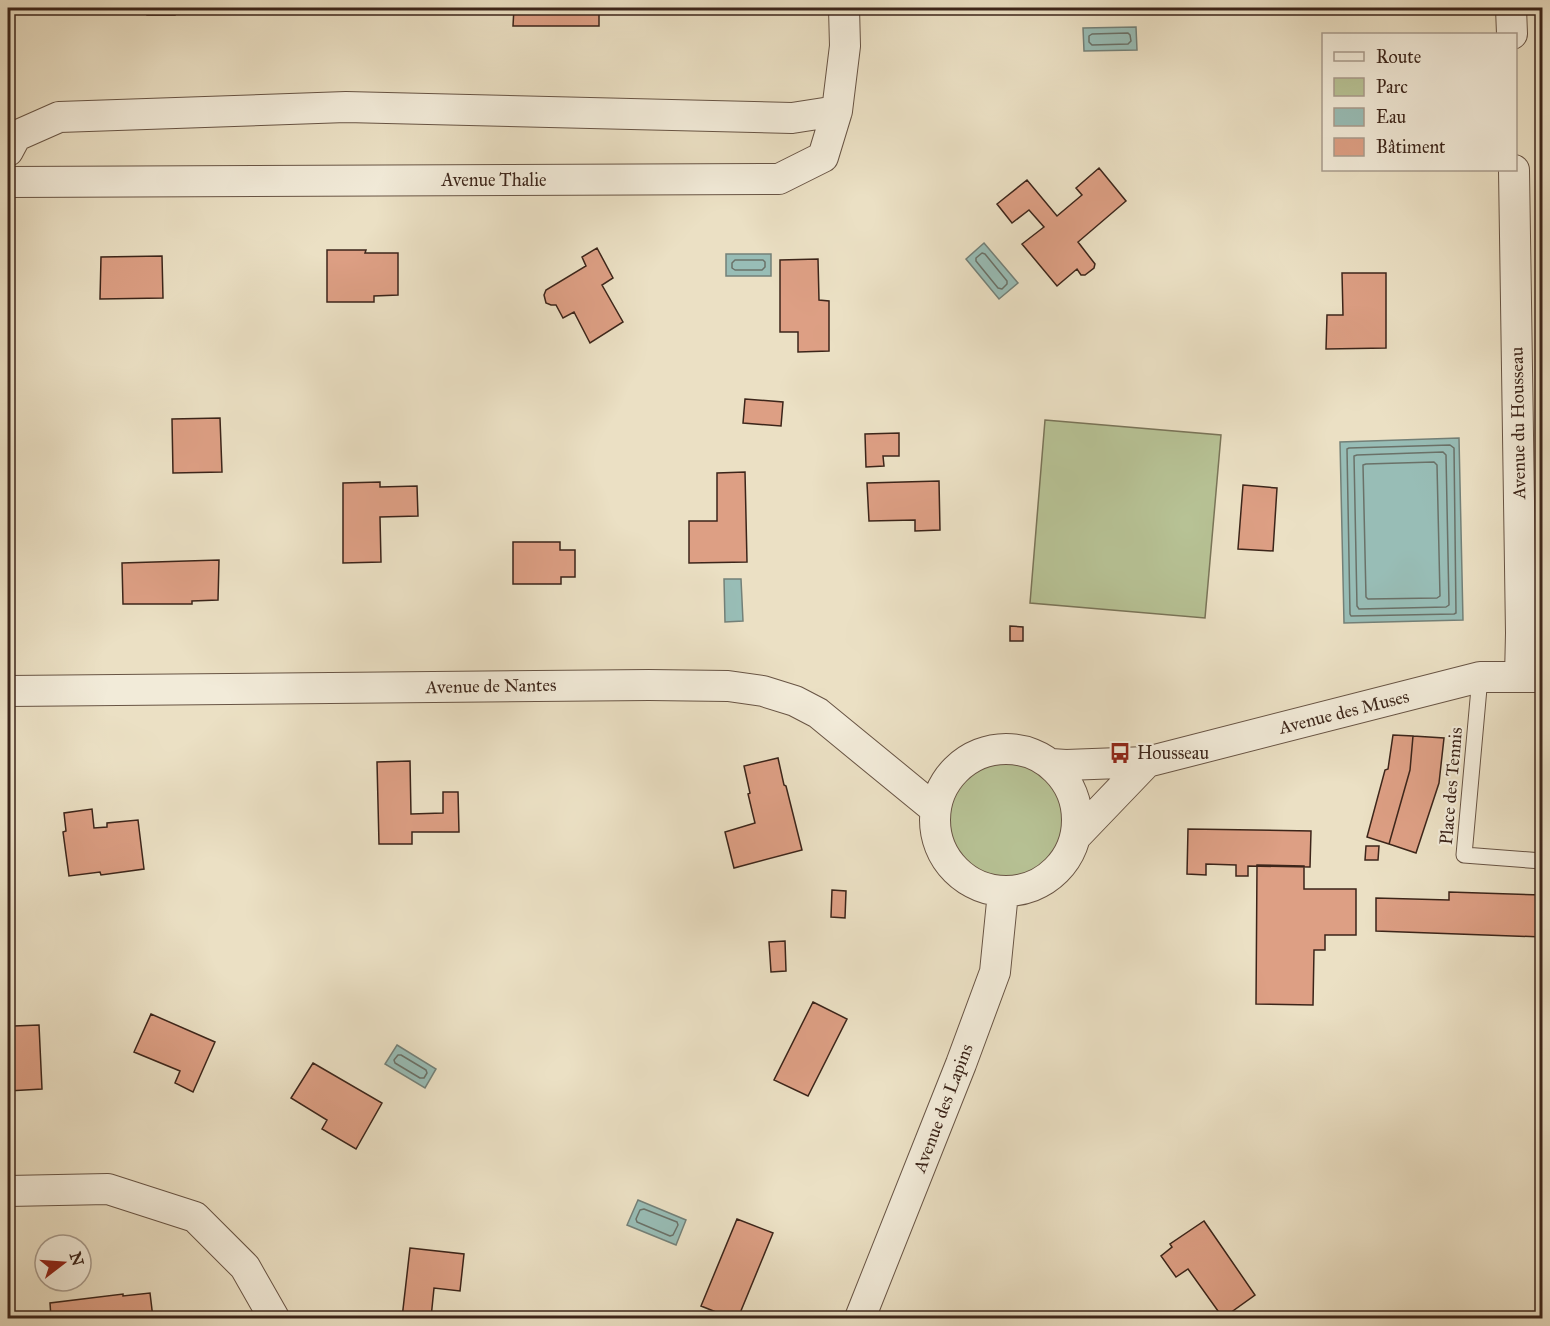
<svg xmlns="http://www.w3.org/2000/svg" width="1550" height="1326" font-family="'IM FELL Great Primer',serif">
	<rect width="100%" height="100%" fill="#ebe0c4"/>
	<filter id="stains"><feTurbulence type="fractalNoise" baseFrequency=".00333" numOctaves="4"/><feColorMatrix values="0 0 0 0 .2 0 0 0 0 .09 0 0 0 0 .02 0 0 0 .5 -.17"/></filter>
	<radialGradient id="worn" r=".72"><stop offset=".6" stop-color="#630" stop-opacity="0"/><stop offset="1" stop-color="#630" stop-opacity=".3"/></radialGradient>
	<path fill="#b7c295" stroke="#7a7458" stroke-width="1.5" d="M1045,420L1221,435L1205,618L1030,603Z
		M947 819a60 60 0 1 1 120 0a60 60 0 1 1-120 0Z"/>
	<path fill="#98bdb6" stroke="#738078" stroke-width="1.5" d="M1136,27L1137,50L1084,51L1083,28Z
		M984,243L1018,283L999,299L966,259Z
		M726,254H771V276H726Z
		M1459,438L1463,620L1344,623L1340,442Z
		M724,579H741L743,621L725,622Z
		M397,1045L436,1069L425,1088L385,1064Z
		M638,1200L686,1220L676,1245L627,1225Z"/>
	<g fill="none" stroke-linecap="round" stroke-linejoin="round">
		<path stroke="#6a7168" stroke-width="1.5" d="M1128,33L1130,35L1131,41L1128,44L1092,45L1089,42V36L1092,34Z
			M982,253L985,254L1007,281V284L1002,289L998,288L976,261V258Z
			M735,260H763L765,262V267L762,270H735L732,268V263Z
			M1450,445L1454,448L1456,613L1454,614L1351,616L1350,614L1347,449L1349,448Z
			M1443,452L1446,455L1449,605L1446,607L1359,609L1357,606L1354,456L1357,455Z
			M1434,462L1437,465L1440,596L1437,598L1368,599L1366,597L1363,465L1366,464Z
			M398,1055H401L426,1070L427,1073L424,1078H420L395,1063L394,1060Z
			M644,1209L677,1222L678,1225L673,1235L670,1236L637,1222L636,1219L640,1210Z"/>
	</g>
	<path fill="#dd9f84" stroke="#3c251a" stroke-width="1.5" d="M101,8H175V15H147V8Z
		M514,8H599V26H513Z
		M1099,168L1126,201L1078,242L1095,264L1094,268L1085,275H1081L1077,269L1057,286L1022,244L1044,227L1029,210L1012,223L997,204L1027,180L1057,216L1082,195L1076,188Z
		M597,248L613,278L602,285L623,322L590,343L574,312L563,318L556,305H551L546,303L544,295L546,290L586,266L582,257Z
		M327,250H366L365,253H398V295L374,296V302H327Z
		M162,256L163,298L100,299L101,257Z
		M818,259L819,300L829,301V351L798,352V332H780V260Z
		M1342,273H1386V348L1326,349L1327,315H1343Z
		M745,399L783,402L781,426L743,423Z
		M220,418L222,472L173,473L172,419Z
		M899,433V456H883L884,466L866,467L865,434Z
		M745,472L747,562L689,563V521H717V473Z
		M939,481L940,530L915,531V520L869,521L867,483Z
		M380,482V487L417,486L418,516L380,517L381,562L343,563V483Z
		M1243,485L1277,488L1273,551L1238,549Z
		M513,542H560V550H575V577H561V584H513Z
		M219,560L218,600L192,601V604H123L122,563Z
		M1010,626L1023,627V641H1010Z
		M1393,735L1413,736L1410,770L1389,844L1367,837L1385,770L1388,769Z
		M1413,736L1444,738L1439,783L1416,853L1389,844L1410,770Z
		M778,758L784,785L786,786L802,850L734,868L725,832L755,823L748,794L750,793L744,766Z
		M410,761L411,814L443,813V792H458L459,832H412V844H379L377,762Z
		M92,809L94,828L107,827V823L138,820L144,869L101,875L100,872L69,876L63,832L66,831L64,813Z
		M1188,829L1311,831L1310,867L1248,866V876H1236V865L1206,864V875L1187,874Z
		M1366,846H1379L1378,860H1365Z
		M1257,865L1304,866V889H1356V935H1325V950H1314L1313,1005L1256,1004Z
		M832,890L846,891L845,918L831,917Z
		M1449,892L1542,895V937L1376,931V898L1449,900Z
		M785,941L786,971L771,972L769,942Z
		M813,1002L847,1019L808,1096L774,1080Z
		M151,1014L215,1042L193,1092L175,1083L180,1071L134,1052Z
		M39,1025L42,1089L8,1091V1047H14V1026Z
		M313,1063L382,1103L356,1149L322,1129L327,1120L291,1098Z
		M737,1219L773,1233L738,1318H731L701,1306Z
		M1204,1221L1255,1295L1223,1318L1188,1269L1176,1277L1161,1256L1172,1247L1170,1244Z
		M410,1248L464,1254L460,1291L434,1288L431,1318H402Z
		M150,1293L153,1318H51L50,1303L123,1294V1296Z"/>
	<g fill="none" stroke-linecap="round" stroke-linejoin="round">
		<defs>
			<path id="service" d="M1480,677L1464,855L1542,861"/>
			<path id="minor" d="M1511,8L1512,34
				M8,151L16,136L59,117L346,107L792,118L837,111
				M1514,170L1521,633L1520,677
				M8,182L779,179L823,157L837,111L845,46L844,8
				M8,691L649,685L728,686L763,691L795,701L818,713L935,809
				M935 820a71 71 0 1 1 142 0a71 71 0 1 1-142 0Z
				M1051,764L1066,765L1147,762L1480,677H1542
				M1076,836L1147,762
				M8,1191L108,1189L195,1217L245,1267L274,1318
				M860,1318L961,1064L995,972L1003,892"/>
		</defs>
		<use href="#service" stroke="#685444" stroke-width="17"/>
		<use href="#minor" stroke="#685444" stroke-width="32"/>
		<use href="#service" stroke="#f2ebd9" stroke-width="15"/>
		<use href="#minor" stroke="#f2ebd9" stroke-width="30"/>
	</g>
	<defs>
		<symbol id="bus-bare" viewBox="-9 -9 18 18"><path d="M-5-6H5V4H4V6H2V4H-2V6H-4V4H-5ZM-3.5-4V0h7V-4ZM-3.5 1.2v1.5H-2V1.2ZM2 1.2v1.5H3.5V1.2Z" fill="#8f2418" stroke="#f2ebd9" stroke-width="2.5" paint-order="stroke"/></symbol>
	</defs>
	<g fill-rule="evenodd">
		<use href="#bus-bare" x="1105" y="738" width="30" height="30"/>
	</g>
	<g text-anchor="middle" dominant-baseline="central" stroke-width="4.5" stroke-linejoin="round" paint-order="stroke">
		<g font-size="18" fill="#3c251a" stroke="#f2ebd9">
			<text x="494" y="180">Avenue Thalie</text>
			<text transform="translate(1518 423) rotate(-91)">Avenue du Housseau</text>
			<text transform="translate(491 686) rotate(-1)">Avenue de Nantes</text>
			<text transform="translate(1344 712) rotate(-14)">Avenue des Muses</text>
			<text transform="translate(1451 786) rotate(-85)">Place des Tennis</text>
			<text transform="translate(943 1108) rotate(-69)">Avenue des Lapins</text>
		</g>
		<g font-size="18" fill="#3c251a" stroke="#f2ebd9" text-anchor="start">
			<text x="1137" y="753">Housseau</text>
		</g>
	</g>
	<rect width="1550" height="1326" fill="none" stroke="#ebe0c4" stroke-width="30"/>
	<rect x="9" y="9" width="1532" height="1308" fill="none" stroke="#3c251a" stroke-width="3"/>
	<rect x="15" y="15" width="1520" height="1296" fill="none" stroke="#3c251a" stroke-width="1.5"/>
	<rect x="1322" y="33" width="195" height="138" fill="#f2ebd9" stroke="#a99c8d" stroke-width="1.5"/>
	<rect x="1334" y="52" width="30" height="9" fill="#f2ebd9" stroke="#a99c8d" stroke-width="1.5"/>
	<text x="1376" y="63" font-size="18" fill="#3c251a">Route</text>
	<rect x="1334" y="78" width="30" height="18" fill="#b7c295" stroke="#a99c8d" stroke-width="1.5"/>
	<text x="1376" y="93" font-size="18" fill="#3c251a">Parc</text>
	<rect x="1334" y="108" width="30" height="18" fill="#98bdb6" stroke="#a99c8d" stroke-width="1.5"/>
	<text x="1376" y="123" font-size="18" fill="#3c251a">Eau</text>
	<rect x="1334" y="138" width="30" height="18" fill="#dd9f84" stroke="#a99c8d" stroke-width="1.5"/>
	<text x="1376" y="153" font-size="18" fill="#3c251a">Bâtiment</text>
	<g transform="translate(63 1263) rotate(73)"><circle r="28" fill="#f2ebd9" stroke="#a99c8d" stroke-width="1.5"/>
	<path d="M0-4.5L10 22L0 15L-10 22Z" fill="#8f2418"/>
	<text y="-9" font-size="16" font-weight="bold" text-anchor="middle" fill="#3c251a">N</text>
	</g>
	<rect width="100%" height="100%" filter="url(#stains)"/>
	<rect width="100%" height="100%" fill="url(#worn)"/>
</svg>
